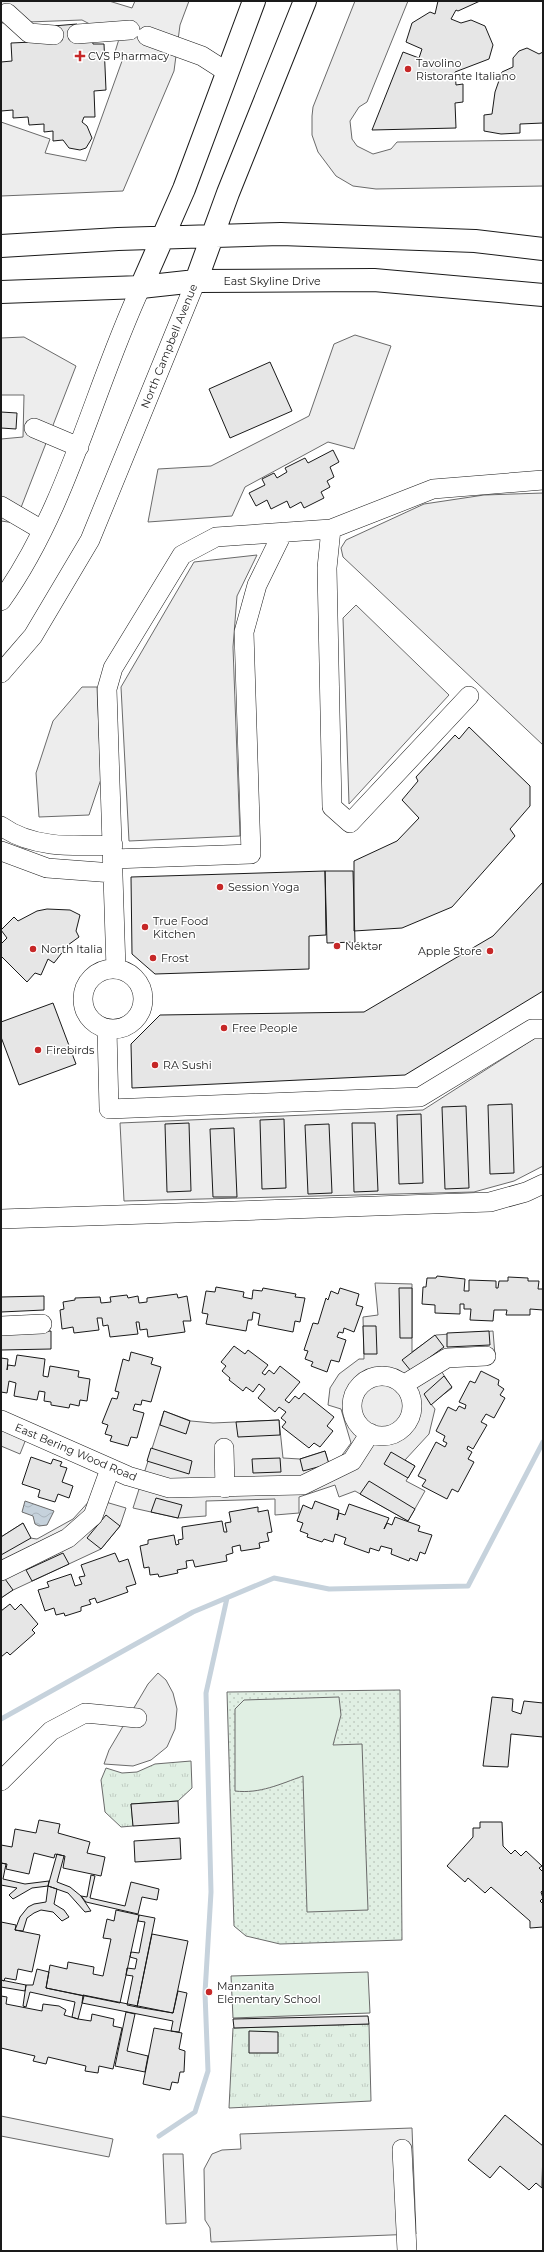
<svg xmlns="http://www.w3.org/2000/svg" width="544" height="2252" font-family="Montserrat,sans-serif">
	<defs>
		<pattern id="grass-dots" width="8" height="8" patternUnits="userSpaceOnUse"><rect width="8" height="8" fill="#e0efe3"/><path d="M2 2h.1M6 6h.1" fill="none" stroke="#c0ccc2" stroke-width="1.8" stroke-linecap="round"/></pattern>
		<pattern id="park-tufts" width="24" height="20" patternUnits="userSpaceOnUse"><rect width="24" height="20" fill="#e0efe3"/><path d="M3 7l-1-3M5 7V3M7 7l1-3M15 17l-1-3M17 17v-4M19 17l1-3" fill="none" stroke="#c0ccc2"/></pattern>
		<pattern id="water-waves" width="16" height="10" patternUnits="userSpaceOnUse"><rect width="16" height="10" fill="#c6d2dc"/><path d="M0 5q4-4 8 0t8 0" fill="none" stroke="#aab4bc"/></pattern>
	</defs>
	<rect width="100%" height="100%" fill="#fff"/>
	<path fill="url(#grass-dots)" stroke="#6a6a6a" d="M400,1690L402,1940L280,1944L246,1936L234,1926L227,1692Z"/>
	<path fill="url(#park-tufts)" stroke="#6a6a6a" d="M191,1761L192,1788L178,1801L131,1804L133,1826L121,1827L105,1812L101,1780L106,1768L122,1773L137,1772L155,1764Z
		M369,2024L371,2101L229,2108L233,2028Z"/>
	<path fill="#e0efe3" stroke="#6a6a6a" d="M339,1697L341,1715L333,1745L362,1744L368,1910L307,1912L303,1776C280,1784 260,1794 235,1791V1709L244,1700Z
		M368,1972L370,2013L233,2018L231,1976Z"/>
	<path fill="#ededed" stroke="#6a6a6a" d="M1,1H109L132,8L135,1H189L180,25L174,71L123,191L1,196V122L50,139L45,153L86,161L122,61L115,52L119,39L82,20L1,23Z
		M355,1H408L367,102L359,107L350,121L352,139L357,146L373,154L391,149L397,142L543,140V186L376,189L353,186L336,176L318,152L312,135V116L313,107Z
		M355,335L391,346L354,449L328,442L245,487L232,516L148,522L158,469L211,466L309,416L334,344Z
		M24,337L76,366L15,523L1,521V439L23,437L24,395H1V338Z
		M543,493V745L343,557L341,548L346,540L424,504L484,495Z
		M257,555L237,596L233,647L240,836L129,841L121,687L194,562Z
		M356,605L449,695L349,804L343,618Z
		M82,687H97L101,779L89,815L39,817L36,773L53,721Z
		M543,1033V1166L514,1181L474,1192L124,1201L120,1123L423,1110Z
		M375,1283L412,1284V1352L436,1335L493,1331L495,1356L440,1369L452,1388L431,1404L435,1409L429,1434L405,1460L415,1466L406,1481L425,1491L408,1521L355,1491L339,1497L335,1485L299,1497V1513L275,1515V1499L206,1501V1516L178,1518L133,1508L164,1411L191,1421L213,1423L279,1420L283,1458L300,1459L325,1451L329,1465L337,1462L351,1443L341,1409L328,1405L330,1388L339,1374L359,1359H364L363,1317L378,1315Z
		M1,1429L26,1439L20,1454L1,1446Z
		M92,1498L126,1508L120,1526L101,1549L11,1591L1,1598V1537L23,1523L30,1538L37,1539L73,1519Z
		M158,1673L166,1680L173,1693L177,1709L175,1729L167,1747L151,1760L133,1766L104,1764L109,1750L148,1684Z
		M1,2116L113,2139L109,2157L1,2136Z
		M412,2128L416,2234L211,2242L210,2228L205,2220L204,2169L212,2154L222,2150L241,2149L240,2134Z
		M163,2154H183L186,2223L166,2224Z"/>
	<path fill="url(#water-waves)" stroke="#6a6a6a" d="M25,1501L54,1511L47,1525L39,1526L35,1524L33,1516L22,1512Z"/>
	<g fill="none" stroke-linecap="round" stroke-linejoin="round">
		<path stroke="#c6d2dc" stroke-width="5" d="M1,1719L193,1612L274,1578L329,1589L468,1586L543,1442
			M159,2136L195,2112L208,2071L205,1993L211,1892L206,1693L227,1598"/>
	</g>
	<path fill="#e6e6e6" stroke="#1a1a1a" d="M438,1H480L458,11L456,10L451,19L461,23L471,20L485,26L493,45L489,59L455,72L456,85L463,84V102L455,103L456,128L372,130L403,52L419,58L422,49L406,42L412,23L430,12L435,14Z
		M77,24V40L92,39L93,44H104L106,90L94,91L95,117H84L82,122L87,126L92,138L86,148L80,150L69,148L63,140L53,141V131L44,132V124L29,125L28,117L13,118V110L1,111V62L12,61L11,43L54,41L53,26Z
		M527,48L539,54L543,52V123L520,124V133L501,134L484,131V115L492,114L495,92L502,72L513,67V58L519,51Z
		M270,362L292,411L230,438L209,389Z
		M1,412L17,413L16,429L1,428Z
		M333,450L339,462L330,467L334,477L327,481L330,487L321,492L324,498L304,508L301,502L290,508L287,501L271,509L267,500L256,506L249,493L265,485L262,479L274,473L277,478L287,472L285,468L305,458L308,463Z
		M469,727L530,786V806L510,829L515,836L452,907L402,928L354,931V861L397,841L419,818L402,800L418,781L416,777L455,735L459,739Z
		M325,871H353L355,942L327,943Z
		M325,871L326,935L309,936V969L155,974L132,954L131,877Z
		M543,882V991L405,1075L132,1088L131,1044L160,1015L364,1012L493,936Z
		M47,909L70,910L80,915L76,931L79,937L68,945L54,963L48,959L41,975L35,973L27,982L1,956V944L7,938L1,930L14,917L18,921L37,911Z
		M53,1003L76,1064L19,1085L1,1037V1022Z
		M512,1104L514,1173L490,1174L488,1105Z
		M466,1106L469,1188L445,1189L442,1107Z
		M421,1114L423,1183L399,1184L397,1115Z
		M284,1119L286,1188L262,1189L260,1120Z
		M189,1123L191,1191L167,1192L165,1124Z
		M352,1123H375L378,1191L354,1192Z
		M329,1124L332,1193L308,1194L305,1125Z
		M234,1128L237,1197H213L210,1129Z
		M437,1276L465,1279L464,1291H469V1280L496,1281V1288H498L499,1281H508V1277L528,1278V1281H539L538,1289H543V1310L530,1309V1315H506L507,1310H494L493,1321L470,1320L471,1309H464V1304H460V1314L435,1313V1305L422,1304L423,1287H426L427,1278H436Z
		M216,1287L244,1292L243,1297L252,1299L253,1290L262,1291L263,1288L296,1294L295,1297L305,1298L300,1322L295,1321L293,1332L258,1325L260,1314L253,1312L252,1320H248L246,1331L206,1324L208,1314L202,1313L206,1291L215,1292Z
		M340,1288L359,1294L356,1305L363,1307L354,1332L344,1328L343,1333L339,1332L337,1337L346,1340L339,1362L331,1360L327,1372L311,1366L313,1362L305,1359L308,1351L304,1350L313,1323L318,1324L326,1298L328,1300L331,1291L338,1294Z
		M399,1288H412V1338H400Z
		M177,1294L178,1298L187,1296L191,1321H183L185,1332L148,1337L147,1329L140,1330L139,1322H136L138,1334L110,1337L108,1325L103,1326L102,1318H97L99,1330L74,1333L73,1327L62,1329L60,1310L64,1309L63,1302L75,1300V1298L100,1297L101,1303L111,1302L110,1297L127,1295L128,1298L138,1296L139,1303L147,1302V1298Z
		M44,1296V1310L1,1312V1297Z
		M363,1326H376L377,1354H364Z
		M51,1331V1349L1,1350V1333Z
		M489,1331L490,1345L447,1347V1333Z
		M435,1335L444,1347L411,1371L402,1360Z
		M234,1346L245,1354L248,1350L268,1365L262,1373L265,1375L269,1370L274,1374L280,1366L300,1382L285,1400L289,1403L295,1396L299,1399L304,1393L334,1417L327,1426L333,1431L320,1447L314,1443L309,1448L282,1427L286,1422L281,1418L286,1412L279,1407L275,1412L258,1398L265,1389L259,1384L253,1392L246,1387L243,1391L229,1380L230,1378L222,1371L226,1366L221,1362Z
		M131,1352L153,1358L151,1364L161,1367L151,1402L142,1400L141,1405L135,1404L133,1410L144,1413L137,1438L131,1437L128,1446L110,1441L112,1436L105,1434L108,1425L102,1423L112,1398L117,1399L119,1392L115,1391L123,1359L129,1361Z
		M17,1355L45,1359L43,1376L48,1377L50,1366L79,1371L78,1377L90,1379L87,1401L80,1400L79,1406L70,1404L69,1408L51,1405V1402L44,1401L45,1392L39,1391L37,1400L14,1396L16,1383L9,1381L7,1393L1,1392V1358L8,1359L7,1370L8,1365L15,1366Z
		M481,1371L499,1380L498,1385L504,1389L500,1395L505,1398L494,1418L486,1414L481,1422L487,1425L473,1449L468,1446L467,1449L472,1452L468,1459L474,1462L458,1492L452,1489L447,1499L422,1486L426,1480L418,1476L436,1442L445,1447L447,1443L443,1441L445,1436L436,1431L448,1407L456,1411L459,1406L465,1409L466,1405L459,1402L470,1381L475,1383Z
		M444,1376L452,1387L431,1405L424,1394Z
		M164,1411L190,1421L186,1434L160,1425Z
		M279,1420L280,1435L238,1437L236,1422Z
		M151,1448L192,1461L189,1474L147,1461Z
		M325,1451L329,1464L303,1471L300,1459Z
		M391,1452L415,1466L408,1478L384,1464Z
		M31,1457L51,1464L53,1459L62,1462L60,1466L67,1468L62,1482L73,1486L69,1498L58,1494L55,1502L38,1497L40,1490L22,1484Z
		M280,1458L281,1472L253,1473L252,1459Z
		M369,1481L415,1509L408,1521L360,1494Z
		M156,1498L182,1505L178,1518L151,1512Z
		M315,1501L339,1510L337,1520L339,1513L345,1515L349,1504L389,1518L384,1529L387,1523L392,1525L395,1517L420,1526L418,1531L432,1535L425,1554L420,1552L417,1561L410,1558L409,1561L391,1554L392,1549L381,1546L379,1551L370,1548L369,1553L344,1544L346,1538L335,1534L333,1542L324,1539L322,1542L307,1537L308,1534L300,1531L303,1523L297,1521L303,1505L312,1509Z
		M258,1507V1512L268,1510L272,1532L267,1533L269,1541L259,1543L260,1548L241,1551L240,1545L232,1547L233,1553L226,1555L227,1561L195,1567L193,1560L186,1561L187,1568L177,1570L178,1573L159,1577L158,1574L150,1575L149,1567L144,1568L140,1546L148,1544V1540L174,1535L176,1545L179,1544L178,1540L183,1539L182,1527L222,1521L224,1532H227L225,1523L231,1522L229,1512Z
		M106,1515L120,1526L101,1549L87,1538Z
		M23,1523L31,1538L1,1555V1537Z
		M63,1553L69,1564L32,1581L26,1570Z
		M115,1553L119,1562L128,1559L136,1584L126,1587L128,1592L97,1603L95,1598L89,1600L91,1604L81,1607V1611L65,1616L64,1613L56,1615L54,1608L45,1611L38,1590L49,1587L47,1582L71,1574L75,1586L82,1584L79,1577L85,1576L81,1565Z
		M5,1579L13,1590L1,1598V1581Z
		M10,1604L15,1610L21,1604L38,1624L32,1630L35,1633L10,1655L7,1652L1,1657V1611Z
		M492,1697L513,1699L512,1711L521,1714L524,1701L543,1703V1737L511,1734L508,1767L483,1766Z
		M178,1801L179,1823L133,1826L131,1804Z
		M39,1820L60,1824L58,1833L90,1842L87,1853L105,1857L101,1876L63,1868L65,1856L55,1854L54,1858L34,1853L29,1874L6,1869L7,1864L1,1863V1845L12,1847L15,1829L36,1833Z
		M480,1822H502L503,1846L511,1854L515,1850L521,1856L526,1851L542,1866L539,1868L543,1872V1890L541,1892L543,1898L540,1901L543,1904V1927L530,1928V1921L491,1887L485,1893L468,1878L465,1882L447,1866L473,1837V1828H480Z
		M180,1838L181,1859L135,1862L134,1841Z
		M57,1854L64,1856L57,1882L70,1887L81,1896L91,1911L85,1912L68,1893L48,1886Z
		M1,1863L6,1864L3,1879L25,1884L49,1881L48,1886L32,1888L13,1899L9,1895L17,1888L1,1885Z
		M91,1875L95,1876L90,1898L125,1906L131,1882L159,1889L157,1900L142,1897L138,1914L86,1902L81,1896L87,1897Z
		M48,1886L57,1889L54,1904L64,1910L69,1917L62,1921L53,1912L41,1910L34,1913L27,1918L23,1931L15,1930L20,1917L28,1907L34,1904L46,1902Z
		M116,1910L139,1915L120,2003L46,1988L50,1965L67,1969L68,1962L94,1967L93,1974L103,1976L111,1939L103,1938L107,1919L114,1921Z
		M139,1915L155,1918L137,2007L127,2005L133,1976L126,1975L127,1968L135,1969L137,1959L130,1957L131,1952L139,1953L145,1922L138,1921Z
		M1,1922L16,1925L15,1930L40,1935L32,1972L18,1969L16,1980L5,1978L4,1981L1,1980Z
		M152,1934L188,1941L173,2013L137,2007Z
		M37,1969L49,1972L46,1988L84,1996L78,2019L72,2017L75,2002L30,1992L26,2007L23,2006L26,1985H33Z
		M1,1980L26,1985L25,1991L1,1987Z
		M178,1991L187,1993L179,2032L171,2031L173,2021L82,2003L83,1995L173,2013Z
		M1,1996L7,1997L6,2004L42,2011L43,2004L59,2006L66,2010L64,2015L78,2019L91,2021L92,2014L114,2019L113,2026L122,2028L113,2069L99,2066L98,2073L85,2071L86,2066L48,2057L46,2064L33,2061L35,2056L1,2048Z
		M126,2012L135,2014L127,2051L148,2056L145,2072L115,2066Z
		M368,2016L369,2024L234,2028L233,2019Z
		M154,2028L182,2033L179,2049L185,2051L184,2072H180L178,2083L172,2082L170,2090L143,2084Z
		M249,2031L278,2032V2053H249Z
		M505,2115L543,2146L542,2188L536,2183L529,2190L500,2166L490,2178L468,2160Z"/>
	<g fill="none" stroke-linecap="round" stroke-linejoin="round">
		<defs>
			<path id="minor" d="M7,13L29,33L54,35
				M77,34L130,30
				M147,36L202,56L227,72
				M34,428L79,447
				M1,506L42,530
				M331,529L327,568L332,807L350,823L469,696
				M1,601C68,507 93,390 141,287
				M1,673L33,636L90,540L196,281
				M1,826C33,849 75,846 113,845
				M1,851L47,868L113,873
				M113,859L251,854L244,632L257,585L283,532
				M116,969L107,689L113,668L182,555L216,537L331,529L433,489L543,480
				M83 999a30 30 0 1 1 60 0a30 30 0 1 1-60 0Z
				M107,1029L109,1109L420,1097L532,1029H543
				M1,1219L490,1202L526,1192L543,1184
				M1,1326L42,1324
				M352 1406a30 30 0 1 1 60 0a30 30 0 1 1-60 0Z
				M403,1385L447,1358L486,1356
				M1,1420L128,1476L169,1488L303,1485L352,1461L370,1433
				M224,1448L225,1488
				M1,1571L68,1538L93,1516L110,1469
				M1,1781L51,1731L85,1713L137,1718
				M402,2149L407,2251"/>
			<path id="major" d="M1,246L118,239L281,234L475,241L543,249
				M196,281L228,193L305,1
				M141,287L184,189L254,1
				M1,292L141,287L196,281L374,280L543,295"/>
		</defs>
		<use href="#minor" stroke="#1a1a1a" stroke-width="20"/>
		<use href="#major" stroke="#1a1a1a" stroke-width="24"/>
		<use href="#minor" stroke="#fff" stroke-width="19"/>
		<use href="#major" stroke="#fff" stroke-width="22"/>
	</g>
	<g fill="#c62828" stroke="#fff" stroke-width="1.5">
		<path d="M78 50h4v4h4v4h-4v4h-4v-4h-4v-4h4z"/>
		<circle cx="408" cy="69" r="4"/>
		<circle cx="220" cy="887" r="4"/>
		<circle cx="145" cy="927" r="4"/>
		<circle cx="337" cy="946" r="4"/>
		<circle cx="33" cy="949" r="4"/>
		<circle cx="490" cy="951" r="4"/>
		<circle cx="153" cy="958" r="4"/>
		<circle cx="224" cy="1028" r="4"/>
		<circle cx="38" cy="1050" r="4"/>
		<circle cx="155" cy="1065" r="4"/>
		<circle cx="209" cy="1992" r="4"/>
	</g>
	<g text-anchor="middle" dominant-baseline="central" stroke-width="3" stroke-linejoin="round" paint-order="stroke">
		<g font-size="11" fill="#1a1a1a" stroke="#fff" text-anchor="start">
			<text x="88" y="56">CVS Pharmacy</text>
			<text x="416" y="63">Tavolino<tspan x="416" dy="13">Ristorante Italiano</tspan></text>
			<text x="228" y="887">Session Yoga</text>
			<text x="153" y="921">True Food<tspan x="153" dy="13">Kitchen</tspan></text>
			<text x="345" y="946">Néktər</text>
			<text x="41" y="949">North Italia</text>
			<text x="482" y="951" text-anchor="end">Apple Store</text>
			<text x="161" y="958">Frost</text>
			<text x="232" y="1028">Free People</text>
			<text x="46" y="1050">Firebirds</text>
			<text x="163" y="1065">RA Sushi</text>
			<text x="217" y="1986">Manzanita<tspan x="217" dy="13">Elementary School</tspan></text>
		</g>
		<g font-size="11" fill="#1a1a1a" stroke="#fff">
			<text x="272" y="281">East Skyline Drive</text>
			<text transform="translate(169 346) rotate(-68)">North Campbell Avenue</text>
			<text transform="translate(76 1452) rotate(23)">East Bering Wood Road</text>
		</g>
	</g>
	<rect width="544" height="2252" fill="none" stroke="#1a1a1a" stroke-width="4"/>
</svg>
